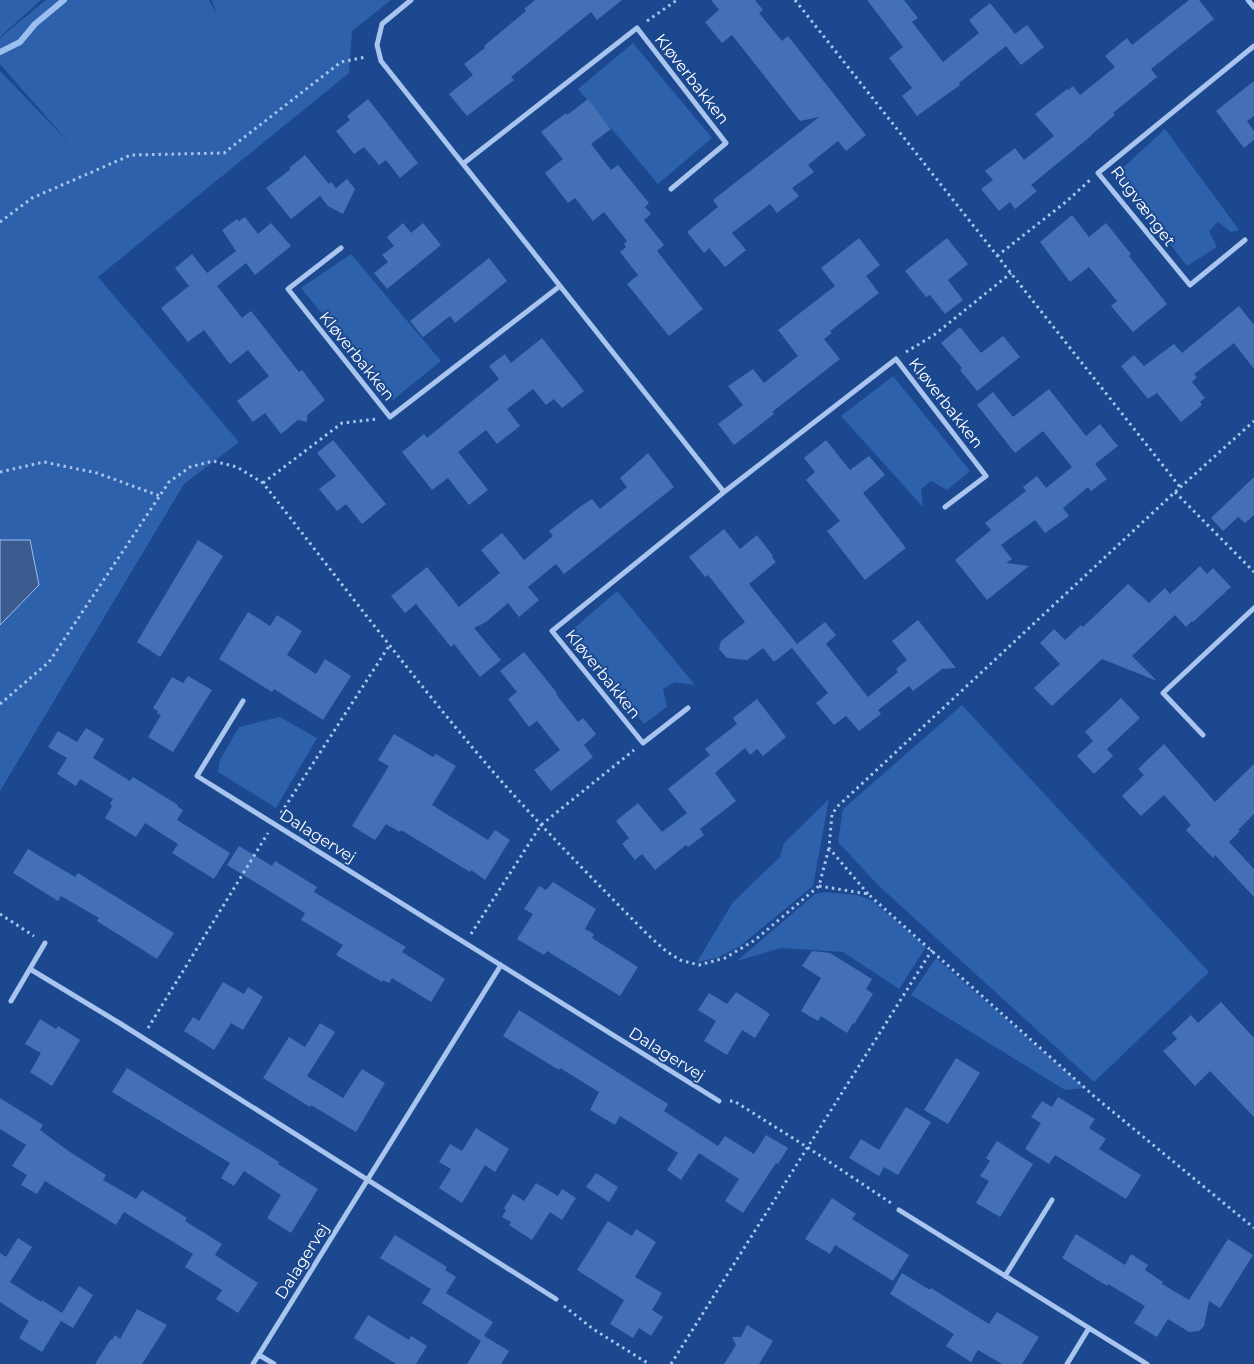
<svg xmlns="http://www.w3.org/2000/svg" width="1254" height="1364" font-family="Montserrat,sans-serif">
	<rect width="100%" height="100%" fill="#1b488e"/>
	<path fill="#2e61ac" d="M0,0H41L0,37Z
		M46,0H209L217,15L212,0H391L352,31L349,73L98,277L239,442L184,484L0,791V71L71,145L0,64V38Z
		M633,43L712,138L658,184L578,89Z
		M1165,129L1239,230L1231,232L1218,222L1209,231L1217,247L1187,266L1116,174Z
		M351,254L441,361L393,400L301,288Z
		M893,376L970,471L947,490L931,481L921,489L923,507L841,416Z
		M617,591L695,685L675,682L663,689L667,707L644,724L570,632Z
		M962,705L1209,972L1094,1082L878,885L838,842L843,809Z
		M280,717L317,738L276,808L218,772L220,760L239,727Z
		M829,799L813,886L740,946L717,958L697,962L733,902L780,857L784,843Z
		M825,892L858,895L873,901L926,947L899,989L843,952L781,948L737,961L815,894Z
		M936,958L1085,1088L1065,1090L911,995Z"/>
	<path fill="#3c5c90" stroke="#9cbff0" d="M0,540H30L39,585L0,625Z"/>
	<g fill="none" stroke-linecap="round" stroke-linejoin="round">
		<path stroke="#9cbff0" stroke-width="6" d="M0,52L20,42L35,24L64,0"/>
	</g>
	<path fill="#4471b6" d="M535,0H622L597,20L591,12L511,77L514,80L467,116L449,94L473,75L464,64L485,48L484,46L526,11L524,9Z
		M711,0H755L763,10L759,13L782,41L788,36L866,135L846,151L838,141L808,165L814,172L792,188L799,196L777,213L770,204L732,233L746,250L725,267L709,248L704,253L687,232L718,207L713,200L819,117L800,121L732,35L722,43L705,22L719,10Z
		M867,0H904L918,18L912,22L943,62L979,33L969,20L990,3L1015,34L1027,25L1044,47L1021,65L1006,46L959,83L960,85L917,116L902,96L912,88L889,58L903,47Z
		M1189,0H1199L1214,19L1151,69L1157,77L1113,113L1115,115L1091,135V136L1031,185L1037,191L1015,209L1010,202L999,211L981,189L993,180L985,171L1015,148L1024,160L1054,136L1035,114L1067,89L1068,90L1073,86L1080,95L1115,67L1105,56L1127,38L1132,45Z
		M1254,81V116L1247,121L1254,131V140L1244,148L1216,111Z
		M368,99L418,163L400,178L386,160L379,165L364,147L354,154L336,131L350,120L347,116Z
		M588,99L611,129L591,144L611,170L618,165L649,203L645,207L651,214L644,220L664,245L657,251L703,309L669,336L627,284L638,275L620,252L626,247L624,244L627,241L604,212L593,221L575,198L568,203L545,173L563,159L541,132L566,113L567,115Z
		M305,155L329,184L331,182L336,188L347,179L355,189L343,214L328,206L320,196L291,219L266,188L291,169L289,168Z
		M1072,215L1089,237L1106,223L1131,254L1129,256L1167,304L1133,332L1111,306L1117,301L1089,267L1070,282L1040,242Z
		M245,217L258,234L271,223L291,246L255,275L246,263L217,286L242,318L251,311L299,372L302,370L325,400L307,415V422L298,420L281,434L265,413L253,422L237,401L269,376L248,350L230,364L204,330L188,342L161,308L189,286L175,268L192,254L207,273L236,251L222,230L237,219L239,221Z
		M403,223L411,233L423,223L441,245L387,289L374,273L388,262L382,255L394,246L387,237Z
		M859,238L880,265L866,276L879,293L830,331L832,333L824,339L840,359L772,412L774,414L734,445L718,424L743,405L728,386L753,369L764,383L798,356L778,330L835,286L821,268Z
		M947,238L968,264L948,280L963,300L945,314L930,295L926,297L905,271Z
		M489,258L507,281L455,323L450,316L423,337L410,321Z
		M1239,306L1254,325V369L1234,343L1194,374L1197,377L1192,382L1205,398L1200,402L1202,405L1181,422L1157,393L1148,399L1121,366L1134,355L1144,366L1174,344L1182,353Z
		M960,327L981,353L1003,336L1020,357L977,391L960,370L962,368L941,343Z
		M542,338L584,391L562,408L554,399L546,405L533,389L507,409L520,426L497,444L486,430L458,452L488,490L469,505L448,478L432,490L402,452L424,434L427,438L499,379L489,366L505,354L511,363Z
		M1049,389L1086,436L1100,424L1118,446L1095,464L1107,479L1091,491L1088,487L1063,508L1069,516L1045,533L1035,520L1001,545L1012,559L1006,563L1029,566L987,600L955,560L991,530L985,523L1026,491L1023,487L1037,476L1046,488L1072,467L1043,431L1015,453L977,405L993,392L1013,417Z
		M333,440L386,504L362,524L346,504L337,511L319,489L336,476L317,453Z
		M826,440L850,470L869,456L885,475L863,493L906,548L865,580L827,531L840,521L806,480L815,472L804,458Z
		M648,453L674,487L564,574L556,564L528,587L539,600L519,617L508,603L486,622L474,628L501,660L480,677L454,644L451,647L416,604L405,613L391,596L427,567L459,607L500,573L481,550L502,533L524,560L553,536L549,531L581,506L592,499L600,509L627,487L620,478Z
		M1254,477V515L1245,523L1238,517L1223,531L1211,518Z
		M724,529L740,549L757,535L773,556L772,557L776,562L749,584L797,644L774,662L763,648L747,660L727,658L719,649L721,641L745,622L708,575L705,577L689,557Z
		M198,540L223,556L160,657L137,642Z
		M1200,566L1207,574L1213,568L1231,587L1193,622L1192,621L1186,627L1175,615L1132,656L1157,681L1102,659L1052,706L1034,688L1060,664L1040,643L1054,629L1065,640L1081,625L1083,627L1128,584L1149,603L1165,588L1170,594Z
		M248,612L270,626L277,615L302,631L287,655L316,674L325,659L351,676L323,720L274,689L272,692L219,659Z
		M918,620L956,668L942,669L913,691L909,686L878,710L881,714L859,731L846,716L834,725L816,703L828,693L792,648L825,622L836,635L826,644L868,697L898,672L896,669L907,660L892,641Z
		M524,652L557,693L556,694L578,722L583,718L596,734L584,745L593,757L551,791L534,770L560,750L537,721L529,727L508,699L517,692L500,671Z
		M188,676L212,690L173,752L148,737L161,715L157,713L158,711L153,708L172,677L183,683Z
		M1121,698L1140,718L1107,749L1113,756L1094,774L1077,756L1093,741L1085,732Z
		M757,699L786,737L763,756L757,749L750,755L745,748L715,773L736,801L700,829L704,835L688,847L686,845L655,870L642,854L635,860L622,844L629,838L616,821L638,803L662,832L687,813L668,789L710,755L705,749L737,724L733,718Z
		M86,728L104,739L93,758L130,781L133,777L178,805L177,806L183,810L177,820L230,853L214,879L172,853L178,844L145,823L136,837L105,818L112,806L110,804L113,799L80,779L76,786L57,774L67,758L48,747L58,731L77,742Z
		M394,734L433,757L436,754L456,766L432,805L488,840L495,830L510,840L485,880L471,870L470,872L401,830L400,832L386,824L375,840L352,826L389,766L378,760Z
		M1164,744L1215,802L1254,764V814L1238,830L1240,831L1229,842L1254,869V897L1215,855L1213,858L1186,830L1191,825L1164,795L1141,816L1122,796L1144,775L1138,769Z
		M239,846L272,866L275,861L317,887L314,892L406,947L402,952L445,979L431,1002L392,978L389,983L383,980L382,982L336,955L343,945L301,920L305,913L227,865Z
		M28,849L75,877L78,873L174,933L157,959L97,921L99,918L61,896L58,901L13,873Z
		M553,882L596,909L585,929L594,934L592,938L638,967L620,996L547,951L544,955L517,939L533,914L524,909L539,886L546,890Z
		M812,951L830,953L872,979L866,989L873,994L854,1024L853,1023L847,1033L821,1016L818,1021L801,1011L821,978L802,966Z
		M223,982L244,994L248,987L263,997L243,1030L231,1023L214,1050L184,1031L193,1017L199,1021Z
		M736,992L770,1014L755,1038L742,1030L727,1055L704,1041L716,1021L698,1010L709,993L727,1004Z
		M1221,1002L1254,1038V1117L1210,1071L1195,1086L1163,1051L1177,1039L1172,1033L1191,1015L1198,1023Z
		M519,1010L668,1104L664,1111L718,1146L725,1136L754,1154L766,1135L788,1148L778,1164L776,1163L743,1213L725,1201L739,1179L699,1153L681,1180L667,1170L678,1153L620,1116L615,1125L590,1110L599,1092L560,1068L559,1070L503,1036Z
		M40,1019L56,1029L58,1026L80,1040L52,1086L30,1072L41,1053L25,1044Z
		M320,1023L335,1032L307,1076L343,1098L362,1069L385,1083L356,1132L311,1105L310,1107L263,1078L289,1037L305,1047Z
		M956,1058L980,1073L948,1124L924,1110Z
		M127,1068L279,1162L278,1164L318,1189L291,1233L267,1218L281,1195L244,1171L234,1186L221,1178L230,1163L112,1092Z
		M1058,1097L1095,1119L1089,1128L1106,1139L1099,1149L1141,1175L1126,1199L1055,1155L1049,1164L1025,1149L1041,1123L1031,1117L1042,1101L1052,1107Z
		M0,1098L43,1125L40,1130L67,1150L106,1175L103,1180L136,1199L142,1190L187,1218L185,1221L222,1244L215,1255L258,1283L238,1313L216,1299L222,1290L185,1267L193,1254L124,1212L116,1225L45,1181L37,1194L21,1185L27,1175L12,1166L26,1145L0,1129Z
		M906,1107L931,1122L898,1175L884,1167L879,1176L849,1158L861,1139L879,1150Z
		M476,1128L509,1149L495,1172L485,1165L462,1203L439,1188L451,1169L439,1162L450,1144L462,1151Z
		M997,1141L1033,1164L1000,1217L976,1203L989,1181L980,1176L990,1161L986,1158Z
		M596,1173L618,1187L609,1202L586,1187Z
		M536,1183L558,1196L562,1189L576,1198L562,1220L550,1212L532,1240L509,1225L511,1222L502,1217L506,1210L504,1208L513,1194L524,1201Z
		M832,1198L856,1214L852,1219L909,1255L893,1281L835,1245L830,1254L805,1239Z
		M608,1221L632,1236L636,1229L656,1242L635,1277L662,1293L652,1310L663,1317L651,1336L639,1328L633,1338L610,1324L624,1300L577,1270Z
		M1076,1234L1125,1265L1131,1254L1148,1265L1145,1270L1163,1282L1162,1284L1189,1300L1228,1239L1253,1255L1220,1308L1209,1301L1204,1326L1199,1331L1189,1332L1168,1319L1157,1337L1134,1323L1145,1306L1108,1284L1107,1286L1062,1258Z
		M395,1235L447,1267L445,1270L456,1277L446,1293L493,1322L484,1336L509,1351L501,1364H467L481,1341L422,1303L431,1289L380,1258Z
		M18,1238L32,1247L10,1282L41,1302L42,1300L62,1313L79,1286L93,1295L73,1328L61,1321L42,1352L19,1338L29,1321L0,1302V1253L6,1257Z
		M902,1273L930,1290L931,1288L989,1324L997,1312L1039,1337L1022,1364H1002L978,1350L971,1362L946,1346L954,1334L890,1294Z
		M137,1309L167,1325L142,1364H95L111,1339L112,1340L115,1335L120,1339Z
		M368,1315L409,1340L411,1336L427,1346L416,1364H396L354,1338Z
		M747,1325L773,1341L759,1364H724L736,1345L732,1337H741Z"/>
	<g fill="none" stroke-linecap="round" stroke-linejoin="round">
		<path stroke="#a9c4ee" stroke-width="3" stroke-dasharray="2.5 4" stroke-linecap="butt" d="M795,0L1180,487
			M647,21L677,0
			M0,222L32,198L131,155L224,153L341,62L366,57
			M997,256L1067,201L1090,180
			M906,352L934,335L1011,273
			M0,472L44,462L97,473L160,496
			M263,483L342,423L377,419
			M1175,492L1254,572
			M0,704L49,662L169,482L190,467L213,461L237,467L263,483C332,571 400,661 472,747C527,813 588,874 648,935L666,951L680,960L699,965L725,958L755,940L819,886L829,848
			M281,813L389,646
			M819,886L868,894L1095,1097L1254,1228
			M868,894L829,848L832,814L838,806L1175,492L1254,421
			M0,914L34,936
			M471,934L541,825L634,750
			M148,1028L268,833
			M730,1101H734L807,1147L891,1203
			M564,1306L593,1329L649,1364
			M671,1364L932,950"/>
		<path stroke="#a9c4ee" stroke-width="5" d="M411,0L382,24L377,45L381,61L724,492
			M1248,0L1254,7
			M464,163L637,28L726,143L671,189
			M1245,240L1190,285L1098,173L1254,46
			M341,248L288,289L390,417L560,286
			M243,701L197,776L719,1101
			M688,708L643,743L552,631L724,492L896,359L986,476L945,507
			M1203,735L1163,693L1254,608
			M30,969L121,1024L556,1299
			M11,1001L45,943
			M899,1210L1147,1364
			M1005,1276L1052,1200
			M259,1355L274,1364
			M253,1364L501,965
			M1067,1364L1089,1328"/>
	</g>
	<g text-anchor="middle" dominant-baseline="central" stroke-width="4" stroke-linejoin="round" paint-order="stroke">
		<g font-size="16" fill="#fff" stroke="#1b488e">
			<text transform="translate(692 79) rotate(52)">Kløverbakken</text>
			<text transform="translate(1143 206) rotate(53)">Rugvænget</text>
			<text transform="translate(357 356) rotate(51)">Kløverbakken</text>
			<text transform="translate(946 403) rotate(52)">Kløverbakken</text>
			<text transform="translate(603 674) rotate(51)">Kløverbakken</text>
			<text transform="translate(318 836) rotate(32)">Dalagervej</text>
			<text transform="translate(667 1054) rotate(32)">Dalagervej</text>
			<text transform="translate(302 1261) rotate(-58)">Dalagervej</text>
		</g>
	</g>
</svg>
